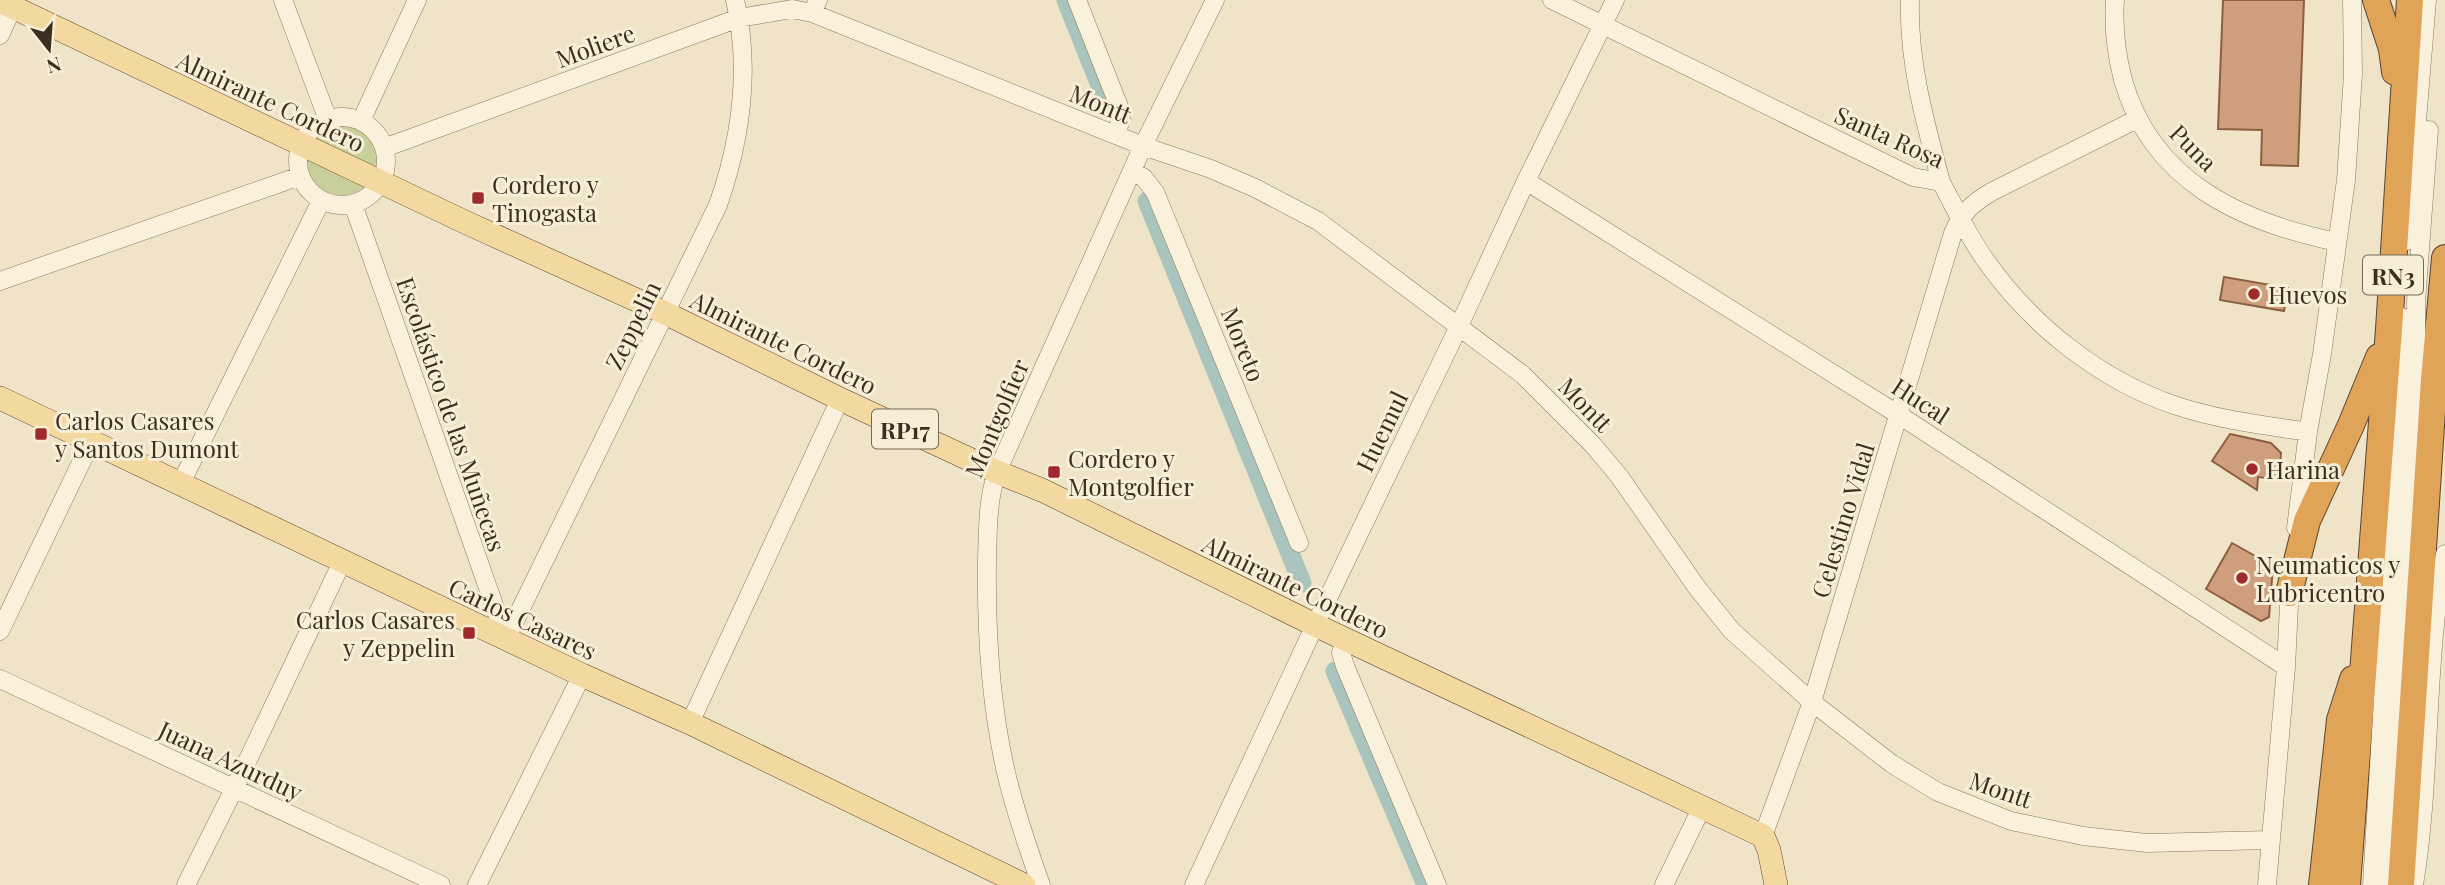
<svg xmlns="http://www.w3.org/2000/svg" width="2445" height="885" font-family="'Playfair Display',serif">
	<rect width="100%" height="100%" fill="#f0e4c8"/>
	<path fill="#c9cf9b" d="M340,123C368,127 383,146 377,175L308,142C318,131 326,126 340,123Z
		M305,150L373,183C342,219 295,197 305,150Z"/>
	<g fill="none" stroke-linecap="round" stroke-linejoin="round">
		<path stroke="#a9c4bc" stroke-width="19" d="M1066,0L1105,98
			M1147,201L1302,583
			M1335,671L1426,885"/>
	</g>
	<path fill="#cf9f7d" stroke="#8d5f41" stroke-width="2" d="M2223,0H2304L2298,166L2261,165L2262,130L2218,129Z
		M2224,277L2288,288L2284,311L2220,300Z
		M2230,434L2271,443L2281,453L2279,479L2258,477L2257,490L2212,461Z
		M2232,543L2273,566L2269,617L2261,621L2206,589Z"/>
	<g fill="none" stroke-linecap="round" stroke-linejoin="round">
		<defs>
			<path id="minor" d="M283,0L328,120
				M1077,0L1120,109L1121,119L1116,135
				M1552,0L1913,177L1941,182C1955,208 1968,236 1986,261C2032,326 2101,381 2177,406C2219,420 2264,425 2308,432
				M1910,0C1908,62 1925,122 1941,182
				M2115,0C2113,28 2116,53 2123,80C2152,182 2241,222 2337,242
				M812,13L1143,146L1211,169L1255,188L1318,221L1523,375L1593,445L1619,476L1698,589L1732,631L1812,702L1892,764L1938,792L2011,821L2083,836L2147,843L2270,840
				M0,35L16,0
				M298 161a44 44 0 1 1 88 0a44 44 0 1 1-88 0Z
				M361,121L417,0
				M384,148L739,18L792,9L812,13L818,0
				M1132,171L1144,178L1155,192L1299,543
				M1526,181L1899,415L2286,667
				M353,204L506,639
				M2407,241L2427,0
				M0,281L300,176
				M181,483L321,201
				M2296,528L2308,432L2322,354L2346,180L2353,74L2352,0
				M0,631L91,442
				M506,639L718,205C741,139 751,69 735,0
				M1345,640L1341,653L1345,666L1437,885
				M0,679L441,885
				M690,723L840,399
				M1763,836L1812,702L1953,233C1962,212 1974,202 1993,191L2137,119
				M186,885L234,789L342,562
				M477,885L582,675
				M1041,885C1027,846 1014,808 1005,768C990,700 986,631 987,561C988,531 987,501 997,472L1143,146L1215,0
				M1194,885L1315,625L1459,326L1526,181L1615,0
				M1664,885L1702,807
				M2267,885L2286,667L2290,584
				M2372,885L2396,475L2402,317
				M2386,885L2417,371L2416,302L2429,130
				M2414,885C2432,776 2424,663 2445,554"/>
			<path id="major" d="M0,1L467,223L665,313L840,399L997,472L1044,491L1315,625L1763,836L1769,850L1776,885
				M0,398L582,675L690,723L1024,885"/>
			<path id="highway" d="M2376,0L2392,49L2395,72
				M2289,593L2307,521L2351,425L2379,357
				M2322,885L2340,720L2353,679
				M2347,885L2389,329L2410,0
				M2401,885L2434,380L2445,258"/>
		</defs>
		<use href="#minor" stroke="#8d765c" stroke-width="19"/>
		<use href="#major" stroke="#5b4430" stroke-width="24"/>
		<use href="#highway" stroke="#5b4430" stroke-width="28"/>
		<use href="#minor" stroke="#faf1dc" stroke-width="18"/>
		<use href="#major" stroke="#f3d9a0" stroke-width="23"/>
		<use href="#highway" stroke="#e0a458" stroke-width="26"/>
	</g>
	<g fill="#9e2a2b" stroke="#f7eed8" stroke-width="2.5">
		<rect x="471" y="191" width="14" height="14" rx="3.5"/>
		<circle cx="2254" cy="294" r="7"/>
		<rect x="34" y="427" width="14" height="14" rx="3.5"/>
		<circle cx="2252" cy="469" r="7"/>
		<rect x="1047" y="465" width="14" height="14" rx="3.5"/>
		<circle cx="2242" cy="578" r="7"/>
		<rect x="462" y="626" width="14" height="14" rx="3.5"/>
	</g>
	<g text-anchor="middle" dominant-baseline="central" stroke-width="6" stroke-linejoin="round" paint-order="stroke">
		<g fill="#f7eed8" stroke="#756857" stroke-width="2">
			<rect x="2363" y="255.5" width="60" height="39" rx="5"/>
			<rect x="872" y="409.5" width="66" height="39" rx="5"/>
		</g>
		<g font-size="23" font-weight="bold" fill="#3d2e20">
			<text x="2393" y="275">RN3</text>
			<text x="905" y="429">RP17</text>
		</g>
		<g font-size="24" fill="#3d2e20" stroke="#f7eed8">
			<text transform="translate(595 45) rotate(-20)">Moliere</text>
			<text transform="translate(271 101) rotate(25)">Almirante Cordero</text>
			<text transform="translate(1101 103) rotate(22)">Montt</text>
			<text transform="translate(1890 136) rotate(24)">Santa Rosa</text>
			<text transform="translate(2194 147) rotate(45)">Puna</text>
			<text transform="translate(632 325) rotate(-64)">Zeppelin</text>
			<text transform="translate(784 342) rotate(26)">Almirante Cordero</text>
			<text transform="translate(1244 344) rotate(68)">Moreto</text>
			<text transform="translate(1921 400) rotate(33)">Hucal</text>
			<text transform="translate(1586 404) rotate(46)">Montt</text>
			<text transform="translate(452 414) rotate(71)">Escolástico de las Muñecas</text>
			<text transform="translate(996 418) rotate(-67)">Montgolfier</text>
			<text transform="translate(1381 431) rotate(-64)">Huemul</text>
			<text transform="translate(1842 520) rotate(-73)">Celestino Vidal</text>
			<text transform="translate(1296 586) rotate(26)">Almirante Cordero</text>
			<text transform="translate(523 618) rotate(25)">Carlos Casares</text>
			<text transform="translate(231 760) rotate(25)">Juana Azurduy</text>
			<text transform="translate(2001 789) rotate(19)">Montt</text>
		</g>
		<g font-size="24" fill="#3d2e20" stroke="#f7eed8" text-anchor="start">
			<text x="492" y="184">Cordero y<tspan x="492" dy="28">Tinogasta</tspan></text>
			<text x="2268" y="294">Huevos</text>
			<text x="55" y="420">Carlos Casares<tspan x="55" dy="28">y Santos Dumont</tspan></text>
			<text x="1068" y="458">Cordero y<tspan x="1068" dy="28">Montgolfier</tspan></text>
			<text x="2266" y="469">Harina</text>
			<text x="2256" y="564">Neumaticos y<tspan x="2256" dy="28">Lubricentro</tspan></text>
			<text x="455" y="619" text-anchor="end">Carlos Casares<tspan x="455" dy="28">y Zeppelin</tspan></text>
		</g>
	</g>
	<g transform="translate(49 49) rotate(163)" stroke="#f7eed8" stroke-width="5" paint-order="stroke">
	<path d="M0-5L12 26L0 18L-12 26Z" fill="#3d2e20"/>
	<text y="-10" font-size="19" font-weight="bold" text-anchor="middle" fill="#3d2e20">N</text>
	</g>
</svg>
